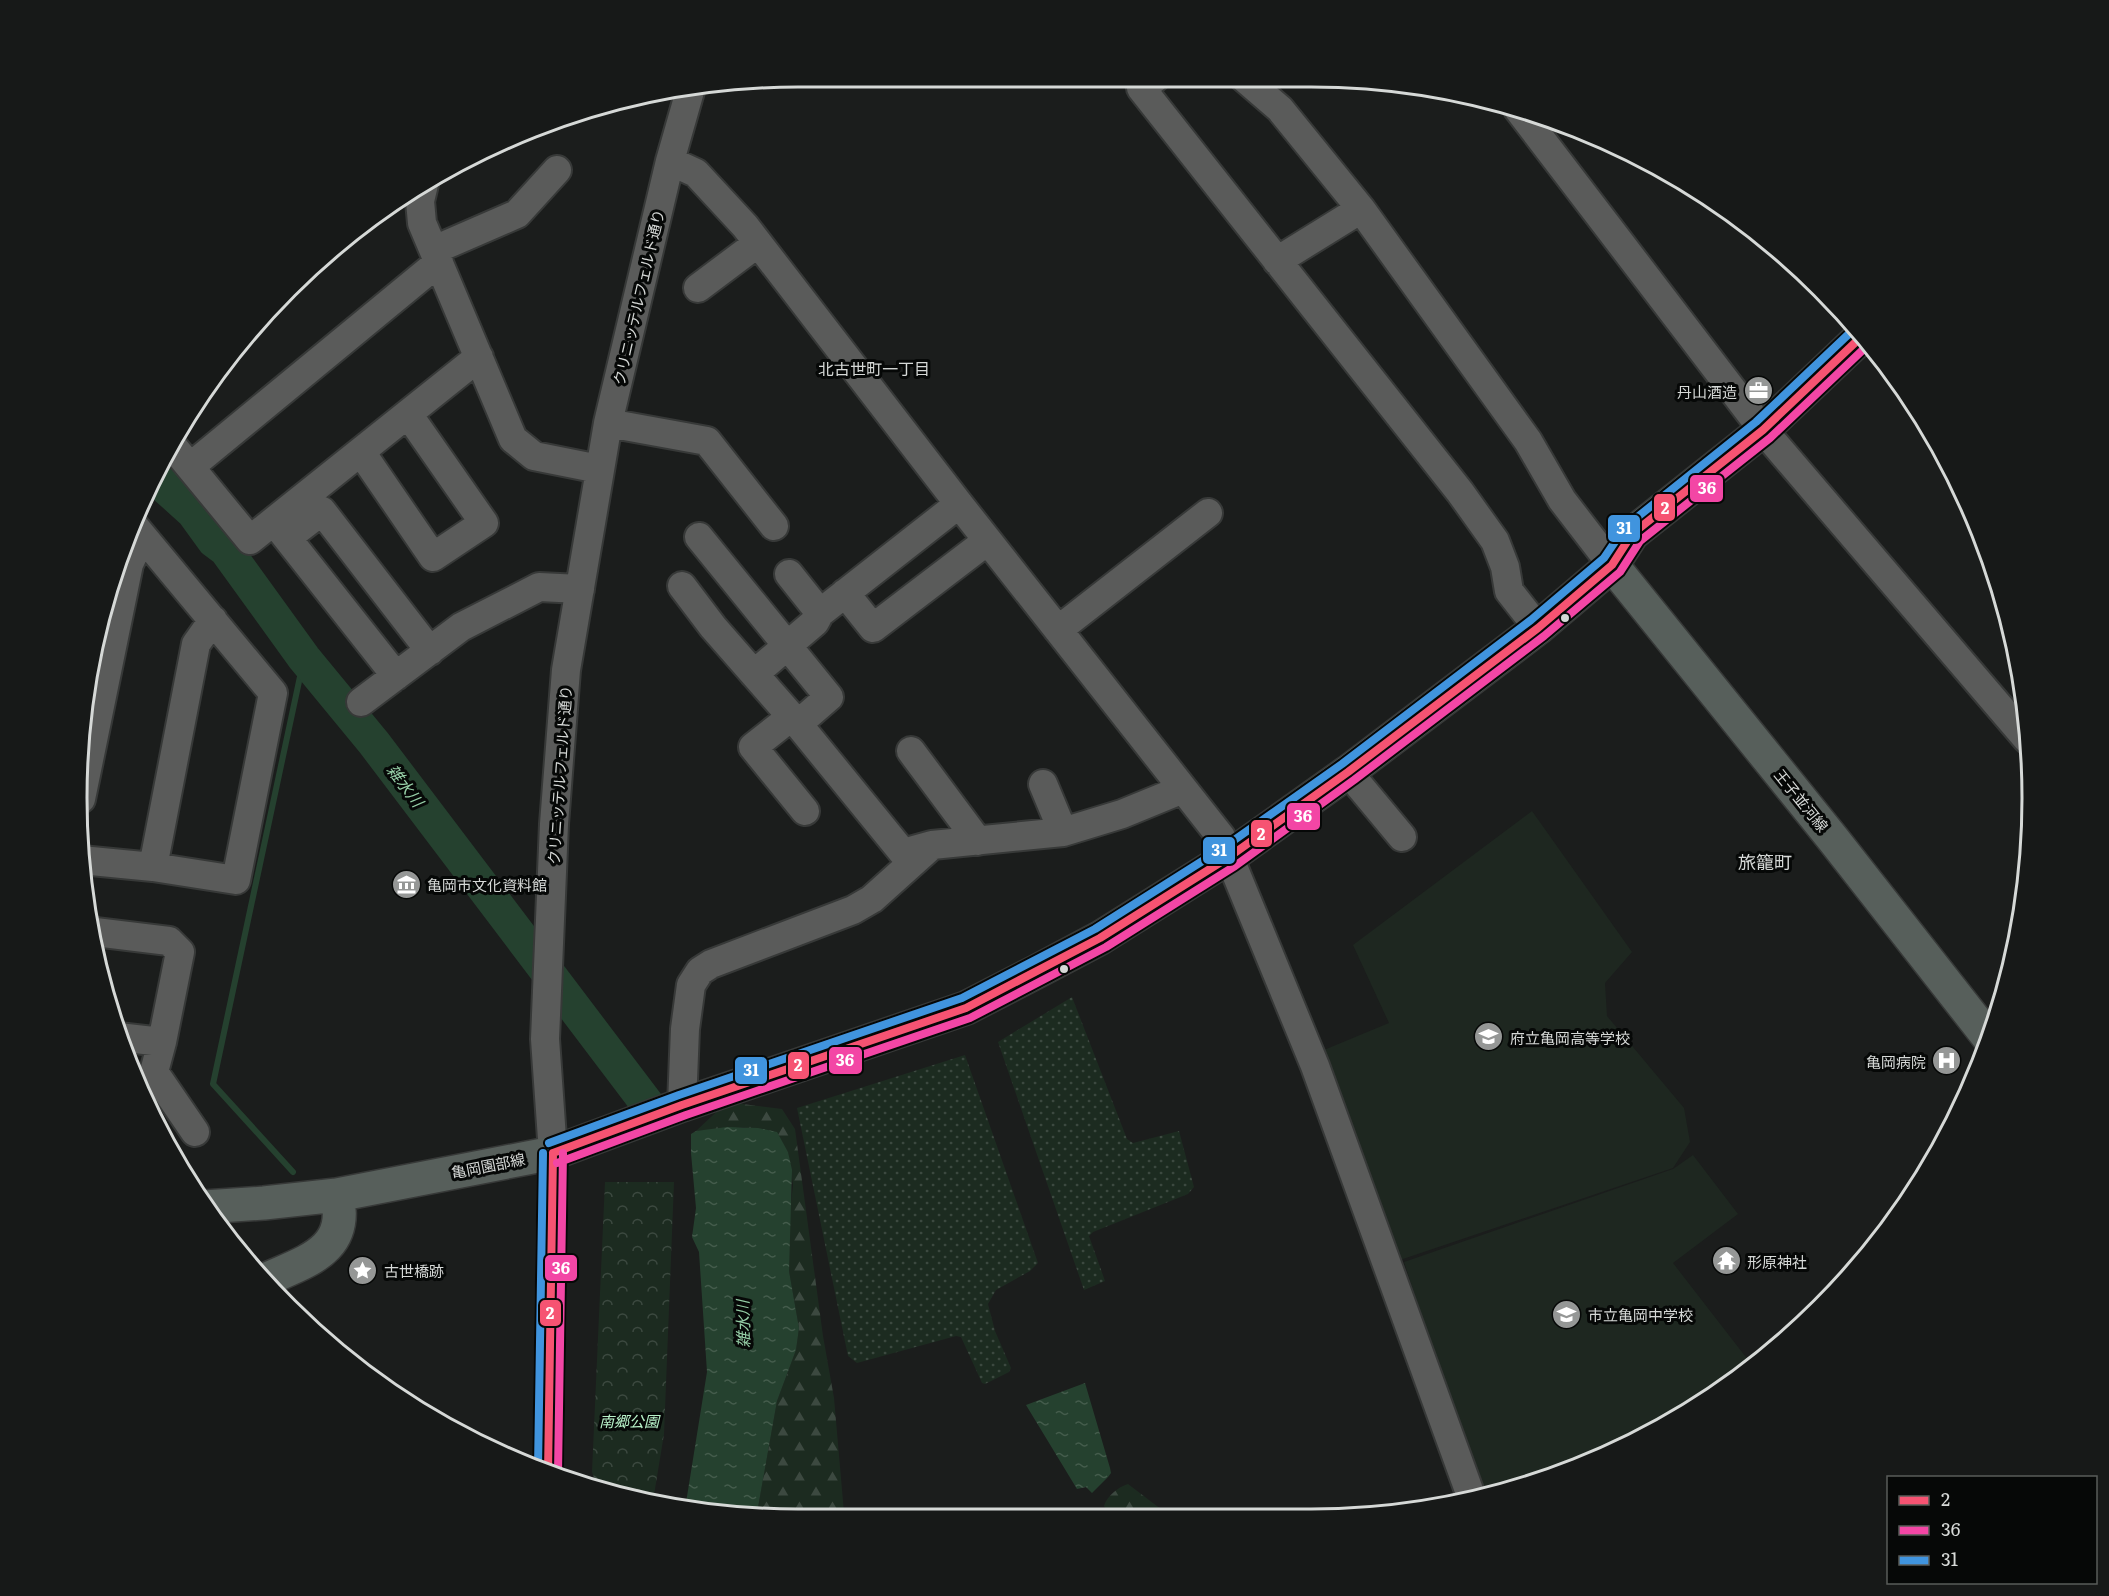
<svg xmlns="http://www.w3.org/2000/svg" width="2109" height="1596" font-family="Literata,'Noto Sans JP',serif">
	<defs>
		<pattern id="grass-dots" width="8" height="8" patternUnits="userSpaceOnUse" patternTransform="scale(1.5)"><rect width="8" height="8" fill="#1c2b20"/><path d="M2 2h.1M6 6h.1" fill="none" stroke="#3c4940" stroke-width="1.8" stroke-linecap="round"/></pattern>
		<pattern id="forest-firs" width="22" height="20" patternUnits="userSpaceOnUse" patternTransform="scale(1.5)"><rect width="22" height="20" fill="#1c2b20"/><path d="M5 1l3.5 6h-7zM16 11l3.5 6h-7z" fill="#3c4940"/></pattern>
		<pattern id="park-crowns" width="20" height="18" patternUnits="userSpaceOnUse" patternTransform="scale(1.5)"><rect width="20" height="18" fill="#1c2b20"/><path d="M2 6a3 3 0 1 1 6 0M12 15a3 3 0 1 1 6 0" fill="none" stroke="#3c4940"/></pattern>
		<pattern id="water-ripples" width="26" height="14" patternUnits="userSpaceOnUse" patternTransform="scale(1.5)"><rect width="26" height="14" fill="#25412f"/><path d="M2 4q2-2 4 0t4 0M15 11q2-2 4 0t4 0" fill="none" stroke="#445c4c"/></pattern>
	</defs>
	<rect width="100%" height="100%" fill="#1b1d1c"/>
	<path fill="#1e2720" d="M1532,811L1632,952L1605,983L1607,1016L1684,1108L1690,1142L1673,1168L1400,1260L1319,1052L1389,1023L1353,945Z
		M1693,1155L1738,1214L1673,1263L1752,1365L1712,1398L1587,1465L1480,1493L1404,1262L1673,1169Z"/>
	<path fill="url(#grass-dots)" d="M1072,997L1127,1139L1133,1143L1179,1131L1194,1187L1188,1194L1093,1232L1089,1236L1105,1281L1084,1290L998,1042Z
		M965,1055L1038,1263L1030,1271L996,1290L988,1304L995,1331L1011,1368L1009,1372L985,1384L982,1383L961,1337L956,1336L857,1363L848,1356L797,1108Z"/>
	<path fill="url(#forest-firs)" d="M727,1102L782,1109L795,1129L823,1336L834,1398L844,1513H757L777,1401L796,1350L799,1328L789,1271V1222L793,1185L788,1152L776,1132L743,1127L696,1131Z
		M1128,1484L1166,1513H1109L1104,1506C1107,1496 1118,1487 1128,1484Z"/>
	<path fill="url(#park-crowns)" d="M605,1182H674L664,1434L653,1501L598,1489L592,1472Z"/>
	<path fill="url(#water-ripples)" d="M727,1127L758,1128L777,1132L788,1152L792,1170L789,1271L799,1328L796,1350L777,1401L757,1513H704L685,1509L707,1372L699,1252L692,1237L696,1208L691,1153V1134L696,1131Z
		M1085,1383L1110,1468L1111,1473L1108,1477L1092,1493L1086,1487L1077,1489L1026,1405Z"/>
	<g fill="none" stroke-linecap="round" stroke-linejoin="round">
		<path stroke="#25412f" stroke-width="6" d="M293,1172L213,1084L304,658"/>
		<path stroke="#25412f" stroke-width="34" d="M153,476L193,512L214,541L226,550L304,658L374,743L648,1105"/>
		<defs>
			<path id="minor" d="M1155,78L1141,88L1460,492L1495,541L1505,567L1509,591L1538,628
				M1244,78L1280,109L1361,209L1528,441L1562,500L1612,565
				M1518,109L1763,430L2027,739
				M670,161L696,173L745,226L959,504L1221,837L1315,1066L1471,1496
				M424,184L420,201L422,223L513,439L534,456L599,469
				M434,250L517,214L557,170
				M1277,261L1361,209
				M698,288L758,243
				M608,423L707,441L774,526
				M171,444L250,540L479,357
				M361,452L433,557L484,523L408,414
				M190,467L439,262
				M276,524L396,676
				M699,537L829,697L798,724
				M287,538L322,511L430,651
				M789,574L820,613
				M682,586L713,627L798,724L903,853L932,845L1063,832L1122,814L1183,789
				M845,593L873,628L987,541
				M1058,630L1208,513
				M754,674L815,622L820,613L959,504
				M361,702L461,627L539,587L580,589
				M791,717L753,747L805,811
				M911,751L978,841
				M1348,772L1402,837
				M1043,784L1063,832
				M81,799L129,564L142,536
				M81,860L153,867L236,880L273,693L135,527
				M153,867L196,644L213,620
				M95,932L169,941L180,952L162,1042L154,1072L195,1132
				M118,1037L162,1042
				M682,1105L685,1029L691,985L700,971L711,964L853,910L872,899L931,846
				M548,1473L553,1153L545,1039L554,824L566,670L608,423L670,161L690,91"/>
			<path id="major" d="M1612,565L1833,839L1989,1038
				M204,1207L264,1203L337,1195L553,1153L682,1105L966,1008L1036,972L1100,938L1229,857L1348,772L1538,628L1612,565L1632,534L1763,430L1861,337
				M265,1280C306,1261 350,1251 337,1195"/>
		</defs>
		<use href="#minor" stroke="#373938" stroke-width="32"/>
		<use href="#major" stroke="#373938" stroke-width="36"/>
		<use href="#minor" stroke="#5a5b5a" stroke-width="28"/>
		<use href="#major" stroke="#575f5b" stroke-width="33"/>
		<defs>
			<path id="bus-1" d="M553,1153L682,1105L966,1008L1100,938L1229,857L1348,772L1538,628L1612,565L1632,534L1763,430L1861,337
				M548,1473L553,1153"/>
			<path id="bus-2" d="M557,1163L686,1115L970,1018L1106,947L1235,866L1354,780L1544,636L1620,572L1640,541L1770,438L1868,345
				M558,1473L563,1153"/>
			<path id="bus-3" d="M549,1143L679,1095L962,998L1095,929L1223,848L1342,764L1531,620L1604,558L1625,527L1756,422L1854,329
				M538,1468L543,1153"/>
		</defs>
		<use href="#bus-1" stroke="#060807" stroke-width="12"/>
		<use href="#bus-2" stroke="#060807" stroke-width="12"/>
		<use href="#bus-3" stroke="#060807" stroke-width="12"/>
		<use href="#bus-1" stroke="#f65372" stroke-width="8"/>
		<use href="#bus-2" stroke="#f346a5" stroke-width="8"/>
		<use href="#bus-3" stroke="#4094de" stroke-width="8"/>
	</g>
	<defs>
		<symbol id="office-disc" viewBox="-11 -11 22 22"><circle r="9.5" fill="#959796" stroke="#060807"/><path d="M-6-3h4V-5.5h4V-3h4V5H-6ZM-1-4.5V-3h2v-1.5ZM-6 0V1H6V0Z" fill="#fff"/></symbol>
		<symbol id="museum-disc" viewBox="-11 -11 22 22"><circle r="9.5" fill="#959796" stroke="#060807"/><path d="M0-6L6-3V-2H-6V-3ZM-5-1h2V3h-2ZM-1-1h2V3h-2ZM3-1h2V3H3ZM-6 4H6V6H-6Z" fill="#fff"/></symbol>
		<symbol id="school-disc" viewBox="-11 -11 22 22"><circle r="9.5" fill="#959796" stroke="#060807"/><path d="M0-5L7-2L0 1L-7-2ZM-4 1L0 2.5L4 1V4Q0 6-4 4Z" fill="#fff"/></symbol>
		<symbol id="hospital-disc" viewBox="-11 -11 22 22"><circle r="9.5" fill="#959796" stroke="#060807"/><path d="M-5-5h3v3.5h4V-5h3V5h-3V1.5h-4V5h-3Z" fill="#fff"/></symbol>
		<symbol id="temple-disc" viewBox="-11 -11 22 22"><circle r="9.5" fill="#959796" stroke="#060807"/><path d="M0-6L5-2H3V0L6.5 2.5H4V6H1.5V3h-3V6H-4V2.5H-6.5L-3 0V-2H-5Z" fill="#fff"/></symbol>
		<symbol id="sight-disc" viewBox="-11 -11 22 22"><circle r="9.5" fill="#959796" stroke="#060807"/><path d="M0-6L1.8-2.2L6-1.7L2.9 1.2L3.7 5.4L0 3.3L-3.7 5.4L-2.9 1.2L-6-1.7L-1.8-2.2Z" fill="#fff"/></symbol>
	</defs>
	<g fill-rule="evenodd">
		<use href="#office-disc" x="1742" y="374" width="33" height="33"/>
		<use href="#museum-disc" x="390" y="868" width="33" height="33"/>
		<use href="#school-disc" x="1472" y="1020" width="33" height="33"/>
		<use href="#hospital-disc" x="1930" y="1044" width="33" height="33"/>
		<use href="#temple-disc" x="1710" y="1244" width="33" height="33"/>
		<use href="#sight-disc" x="346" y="1254" width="33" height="33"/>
		<use href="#school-disc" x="1550" y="1298" width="33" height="33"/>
	</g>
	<g fill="#d6d9d7" stroke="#060807" stroke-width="2">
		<circle cx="1565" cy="618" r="5"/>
		<circle cx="1064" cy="969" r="5"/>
	</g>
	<g text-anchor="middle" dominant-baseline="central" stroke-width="6" stroke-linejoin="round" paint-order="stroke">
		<g font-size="15" fill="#d6d9d7" stroke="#060807">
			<text transform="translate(638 297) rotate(-77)">クリニッテルフェルド通り</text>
			<text transform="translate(559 775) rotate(-86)">クリニッテルフェルド通り</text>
			<text transform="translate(1802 800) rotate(51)">王子並河線</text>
			<text transform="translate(488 1165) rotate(-11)">亀岡園部線</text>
		</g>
		<g font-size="15" fill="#d6d9d7" stroke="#060807" text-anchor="start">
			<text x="1737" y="391" text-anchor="end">丹山酒造</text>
			<text x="427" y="884">亀岡市文化資料館</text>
			<text x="1510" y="1037">府立亀岡高等学校</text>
			<text x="1926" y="1061" text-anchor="end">亀岡病院</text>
			<text x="1747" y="1261">形原神社</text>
			<text x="384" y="1270">古世橋跡</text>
			<text x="1588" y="1314">市立亀岡中学校</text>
		</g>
		<g font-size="15" font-style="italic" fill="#b9f3ca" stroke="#060807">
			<text x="629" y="1420">南郷公園</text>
		</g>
		<g font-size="16" fill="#d6d9d7" stroke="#060807">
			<text x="874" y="368">北古世町一丁目</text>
		</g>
		<g font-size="16" font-style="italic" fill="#96cfa7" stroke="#060807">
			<text transform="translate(406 785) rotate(53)">雑水川</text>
			<text transform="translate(742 1324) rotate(-91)">雑水川</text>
		</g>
		<g font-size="18" fill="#d6d9d7" stroke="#060807">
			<text x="1765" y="861">旅籠町</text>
		</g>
	</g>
	<path d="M0 0H2109V1596H0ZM798 87H1311A711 711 0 0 1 2022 798V798A711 711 0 0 1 1311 1509H798A711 711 0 0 1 87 798V798A711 711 0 0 1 798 87Z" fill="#171918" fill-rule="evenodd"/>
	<path fill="none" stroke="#d6d9d7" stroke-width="3" d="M798 87H1311A711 711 0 0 1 2022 798V798A711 711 0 0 1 1311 1509H798A711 711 0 0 1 87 798V798A711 711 0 0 1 798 87Z"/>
	<g stroke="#060807" stroke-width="2">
		<rect x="1689" y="474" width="35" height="29" rx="6" fill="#f346a5"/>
		<rect x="1653" y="493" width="23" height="29" rx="6" fill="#f65372"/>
		<rect x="1607" y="514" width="34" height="29" rx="6" fill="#4094de"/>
		<rect x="1286" y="802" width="35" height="29" rx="6" fill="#f346a5"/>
		<rect x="1250" y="819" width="23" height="29" rx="6" fill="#f65372"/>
		<rect x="1202" y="836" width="34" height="29" rx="6" fill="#4094de"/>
		<rect x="828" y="1046" width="35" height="29" rx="6" fill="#f346a5"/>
		<rect x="787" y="1051" width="23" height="29" rx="6" fill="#f65372"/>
		<rect x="734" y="1056" width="34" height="29" rx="6" fill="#4094de"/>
		<rect x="544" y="1254" width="34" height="28" rx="6" fill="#f346a5"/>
		<rect x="539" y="1299" width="23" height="28" rx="6" fill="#f65372"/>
	</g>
	<g font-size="16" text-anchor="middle" font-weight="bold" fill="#fff">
		<text x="1707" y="494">36</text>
		<text x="1665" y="514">2</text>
		<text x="1624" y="534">31</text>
		<text x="1303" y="822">36</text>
		<text x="1261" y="840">2</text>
		<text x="1219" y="856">31</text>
		<text x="845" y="1066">36</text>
		<text x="798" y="1071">2</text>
		<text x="751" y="1076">31</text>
		<text x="561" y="1274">36</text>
		<text x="550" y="1319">2</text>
	</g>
	<rect x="1887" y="1476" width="210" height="108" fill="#060807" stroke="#595c5a" stroke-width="1.5"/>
	<rect x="1899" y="1496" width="30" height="9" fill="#f65372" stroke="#595c5a" stroke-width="1.5"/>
	<text x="1941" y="1506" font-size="18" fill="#d6d9d7">2</text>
	<rect x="1899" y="1526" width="30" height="9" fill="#f346a5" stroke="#595c5a" stroke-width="1.5"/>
	<text x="1941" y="1536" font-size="18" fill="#d6d9d7">36</text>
	<rect x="1899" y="1556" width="30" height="9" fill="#4094de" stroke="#595c5a" stroke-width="1.5"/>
	<text x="1941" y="1566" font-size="18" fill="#d6d9d7">31</text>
</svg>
